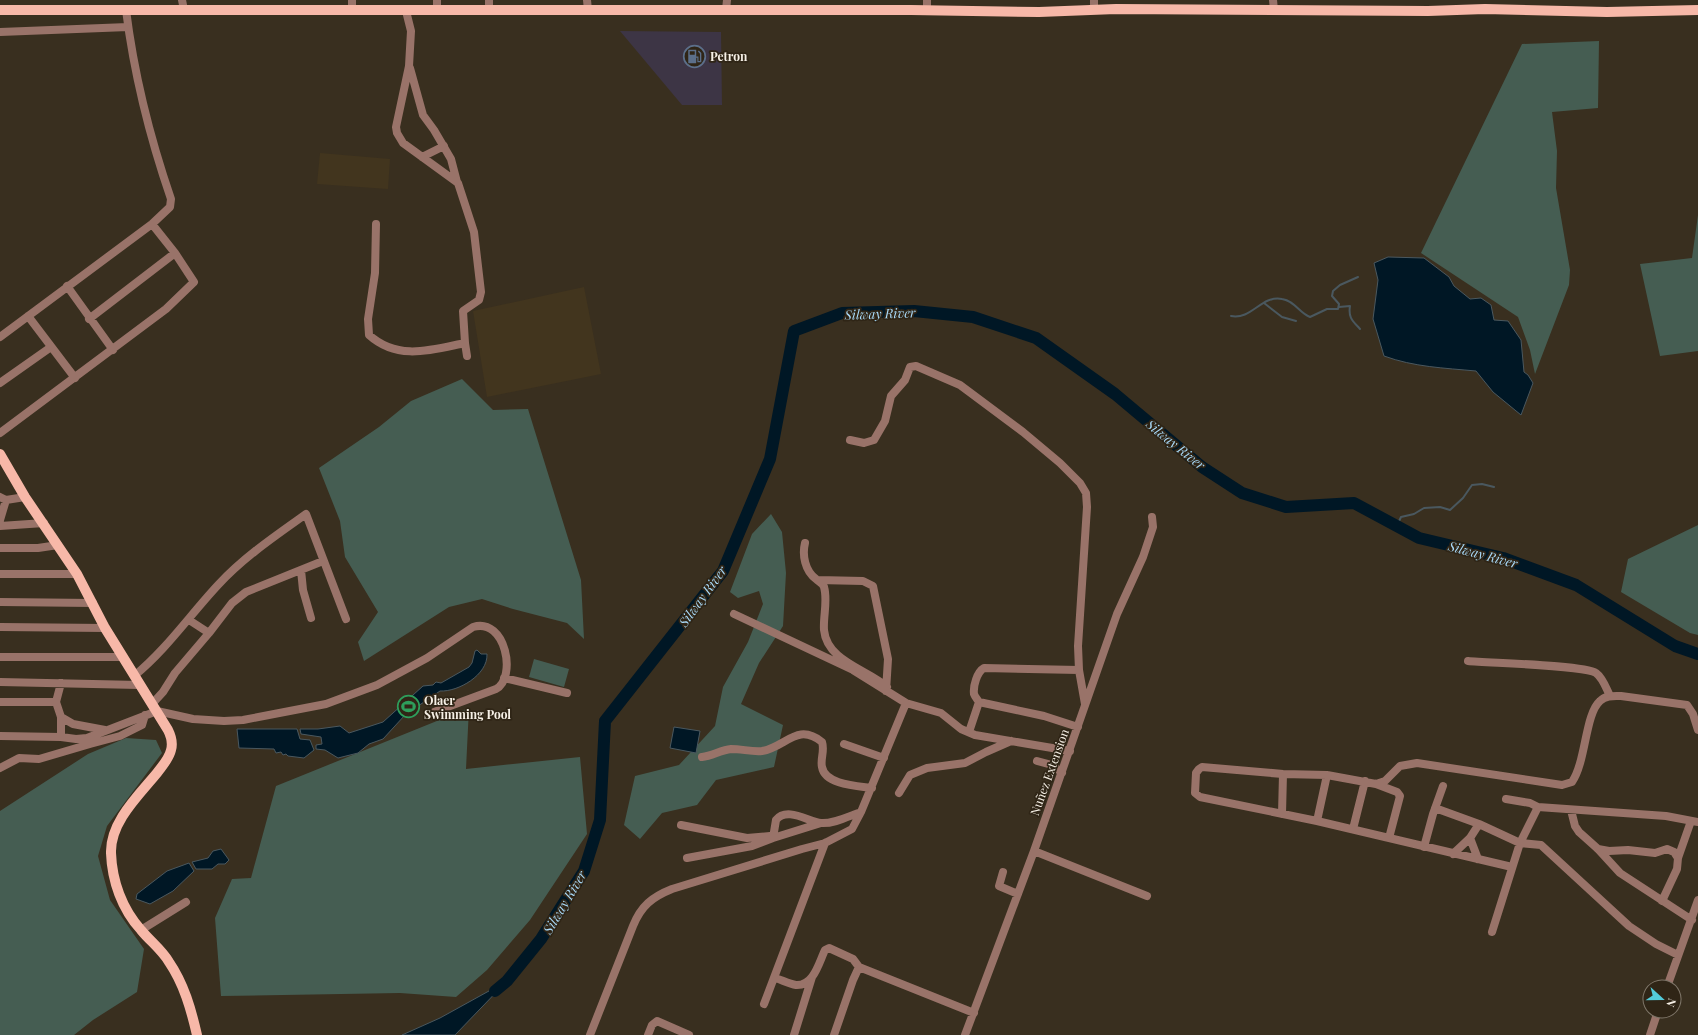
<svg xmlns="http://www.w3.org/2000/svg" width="1698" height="1035" font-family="'Playfair Display',serif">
	<rect width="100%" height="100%" fill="#392f1f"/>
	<path fill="#3d3545" d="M620,31L721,32L722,105H682Z"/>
	<path fill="#42351e" d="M320,153L390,159L388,189L317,184Z
		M584,287L601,374L487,397L473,311Z"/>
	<path fill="#455d52" d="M1599,41L1598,108L1552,112L1557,151L1556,188L1570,270L1569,285L1535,374L1530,350L1518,317L1421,253L1522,44Z
		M1698,215V351L1660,356L1640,264L1692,258Z
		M462,379L493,410L528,409L581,580L584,639L567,623L513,609L482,599L449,607L364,661L358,642L378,612L345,557L340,521L319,468L379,427L411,401Z
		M771,514L782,532L786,573L783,626L759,663L741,704L783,725L774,767L716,780L697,805L662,813L640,839L624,825L635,776L679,765L715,726L723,687L748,642L763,604L759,591L738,598L730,592L752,534Z
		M1698,525V635L1690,633L1621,592L1628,559Z
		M534,659L569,669L564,687L529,677Z
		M469,708L466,769L580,757L587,834L530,920L487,970L456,997L400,993L221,996L215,918L232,879L251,878L276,786Z
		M126,738L156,740L162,753L107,826L98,856L110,900L144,949L137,992L93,1020L74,1035H0V811L88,754Z"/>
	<path fill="#001725" stroke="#4a585f" d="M1388,257L1424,258L1449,277L1454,286L1470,299L1481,298L1491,305L1494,320L1508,321L1521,340L1524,372L1528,375L1533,383L1521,415L1493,392L1476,371C1444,368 1414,367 1384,356L1373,319L1378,280L1374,263Z
		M477,650L481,654H487C488,675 458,692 440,691L405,715L383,739L369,744L358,753L338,758L325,750L316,749V745L322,744L321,737L301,734L300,729H318L340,726L349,733L383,722L423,686L433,685L436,682L441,683L469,667L472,663L475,651Z
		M674,727L700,731L696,753L670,748Z
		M237,729H297L300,739L310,740L314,750L304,758L288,756L286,754L283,755L281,752L276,753L274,749L239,748Z
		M221,849L229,860L225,864H218L212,869H196L192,862L208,858L213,851Z
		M189,863L194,871L173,891L150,904L136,899L137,894L167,871Z
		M507,981L455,1035H402L440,1018Z"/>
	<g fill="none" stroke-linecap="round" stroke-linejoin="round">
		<path stroke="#4a585f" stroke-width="2" d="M1264,303L1282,317L1296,321
			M1339,307L1350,306C1348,318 1353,321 1360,329
			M1231,316C1252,320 1261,295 1282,299C1295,301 1299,313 1310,317L1327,309H1338L1339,304L1332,296L1333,291L1340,285L1358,277
			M1395,530L1401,517L1414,514L1424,508L1440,507L1450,510L1463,498L1472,485L1482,484L1494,487"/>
		<path stroke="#001725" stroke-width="12" d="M495,991L507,981L541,939L584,871L600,820L605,721L723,571L770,459L794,331L842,313L914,311L973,317L1036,338L1115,394L1202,467L1242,493L1286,507L1354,503L1419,538L1503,558L1576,585L1675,646L1698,654"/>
		<path stroke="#997369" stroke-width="8" d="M182,0L184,10
			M352,0V10
			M437,0V10
			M587,0L588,10
			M1273,0L1274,10
			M489,10V0
			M726,10L727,0
			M927,10V0
			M1094,10V0
			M0,32L128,27
			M410,68L423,115L434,130L451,159L457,182
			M422,157L444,146
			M376,224L375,273L368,319L369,335C398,361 431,350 465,343L463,311L479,300L481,292L474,232L458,183L403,143L397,133L396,127L409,66L411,31L406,11
			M67,286L113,350
			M28,316L75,378
			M89,319L175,253
			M0,337L152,224L170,207L171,199C150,138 134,74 126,10
			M465,343L467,356
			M0,383L51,347
			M0,433L166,309L194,282L175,253L152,224
			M850,440L864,443L874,440L885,421L891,396L905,380L910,367L916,366L960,385L1023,432L1060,463L1080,483L1086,493L1087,507L1078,646L1079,670L1085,704
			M0,497L6,500L25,497
			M0,520L6,500
			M0,526L44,523
			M805,543C802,555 805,571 816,579C819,582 823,583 824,587C828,600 823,617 824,630C827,661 866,669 887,687
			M0,548H38L58,545
			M301,570L303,590L311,618
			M0,574H77
			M818,580L863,581L873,586L888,659L886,691
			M0,602L93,603
			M734,614L853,670L906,703L941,713L961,729L975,735L1070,751
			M189,620L209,633L232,603L246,592L323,561
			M0,627L105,628
			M0,657H122
			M1468,661C1488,663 1584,665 1596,673C1603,678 1606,688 1610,696
			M134,676C166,650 190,615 218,585C244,557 275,536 306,514L346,619
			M504,678L567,693
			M0,682L139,685
			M61,683L56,702L61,717L73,724L105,730
			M0,702H56
			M979,702C978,700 975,697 974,694C973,686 977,672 984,668L1079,670
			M152,704L163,692L175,673L209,633
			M969,732L979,702L1044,716L1078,727
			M0,736L61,737L76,739L87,738L157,711L193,719L224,721L243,720L326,704L377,685L427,658L473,627C506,617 517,678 496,689L434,712
			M61,737V717
			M844,744L884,758
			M702,757C712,756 721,750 731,749C742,749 752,752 762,751C786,747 797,722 822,742C825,751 820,759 822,767C825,785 858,786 872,788
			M1037,761L1052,765L1062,773
			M0,768L19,758L39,759L90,744L120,736L142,725L145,715
			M1376,784L1397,792L1400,796L1389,838
			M899,793L910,775L927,768L965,763L986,752L1011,741
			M1506,799L1530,803L1538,807
			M1435,808L1479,824L1520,843L1541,845L1629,926L1656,944L1678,955
			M1571,810L1575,826L1579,832L1598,849L1620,873L1692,920
			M1282,814L1283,774
			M1317,821L1327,775
			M681,825L747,838L770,836
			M1353,829L1365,781
			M773,838L821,823
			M1470,838L1478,859
			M1424,847L1433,814L1443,786
			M1598,849L1609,851L1628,850L1655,853L1667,849L1674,852L1678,858L1677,869L1662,901
			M1034,851L1147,896
			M1453,854L1470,838L1479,824
			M687,858L752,846L773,838L776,820C787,806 809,822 821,823C834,824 849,816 861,812L906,703
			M1678,858L1691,821
			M1512,867L1317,821L1200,797L1195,793L1196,773L1199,769L1202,767L1283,774L1327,775L1376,784L1385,781L1400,766L1417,763L1562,785L1572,782C1586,762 1585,714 1600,701C1606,695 1614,696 1621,696L1687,705L1693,714L1698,730
			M1003,872L999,886L1018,894
			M141,930L186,902
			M1492,932L1520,843L1538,807L1666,816L1698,822
			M775,978C782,980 789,984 796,985C814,986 819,962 825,950L829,948L853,959L859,967
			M1667,987L1698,900
			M764,1004L825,843
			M590,1035L633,926C641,906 652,897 672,889L802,849L825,843L852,829L861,812
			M648,1035L652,1025L657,1021L689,1035
			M794,1035L812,977
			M834,1035L853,980L859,967L974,1013
			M965,1035L1034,851L1117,614L1143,557L1153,527L1152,517
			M1650,1035L1658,1011"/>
		<path stroke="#f7b8a8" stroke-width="10" d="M0,10H911L1039,12L1116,9L1428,11L1485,9L1607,12L1698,10
			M0,454L25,497L77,574L105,628L168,730C171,736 173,743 171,750C169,759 162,766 157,773C139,795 110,822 111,853C112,881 122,909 141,930C150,941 162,950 169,962C184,984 191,1009 197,1035"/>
	</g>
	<defs>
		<symbol id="fuel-ring" viewBox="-11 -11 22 22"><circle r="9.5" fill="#2f2516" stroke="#5c6f8a" stroke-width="1.5"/><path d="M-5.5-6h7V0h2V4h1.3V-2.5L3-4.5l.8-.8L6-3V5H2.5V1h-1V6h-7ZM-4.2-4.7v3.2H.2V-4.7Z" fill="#5c6f8a"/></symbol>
		<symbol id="stadium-ring" viewBox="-11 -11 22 22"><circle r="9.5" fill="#2f2516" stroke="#2e9e5b" stroke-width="1.5"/><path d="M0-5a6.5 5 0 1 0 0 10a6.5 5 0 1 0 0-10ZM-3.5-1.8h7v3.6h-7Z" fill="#2e9e5b"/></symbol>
	</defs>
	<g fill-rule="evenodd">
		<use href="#fuel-ring" x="682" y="44" width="25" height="25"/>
		<use href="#stadium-ring" x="396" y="694" width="25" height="25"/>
	</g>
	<g text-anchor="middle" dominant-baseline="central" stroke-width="3.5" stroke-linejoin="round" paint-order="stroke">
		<g font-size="12" font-weight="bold" fill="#f6f0e6" stroke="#2f2516" text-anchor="start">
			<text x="710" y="56">Petron</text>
			<text x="424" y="700">Olaer<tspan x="424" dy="14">Swimming Pool</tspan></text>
		</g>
		<g font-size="12" fill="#f6f0e6" stroke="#2f2516">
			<text transform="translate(1049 772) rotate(-70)">Nuñez Extension</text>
		</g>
		<g font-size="13" font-style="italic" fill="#a9daf9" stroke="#2f2516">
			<text transform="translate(880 313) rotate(-2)">Silway River</text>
			<text transform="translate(1176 444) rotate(39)">Silway River</text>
			<text transform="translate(1483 554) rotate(15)">Silway River</text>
			<text transform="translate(702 596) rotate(-54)">Silway River</text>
			<text transform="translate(564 902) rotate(-59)">Silway River</text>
		</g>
	</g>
	<g transform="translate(1662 999) rotate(111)"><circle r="19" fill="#2f2516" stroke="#7f7669"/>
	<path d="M0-3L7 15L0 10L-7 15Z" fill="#53cbda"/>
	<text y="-6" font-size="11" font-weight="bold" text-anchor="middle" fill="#f6f0e6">N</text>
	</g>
</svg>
